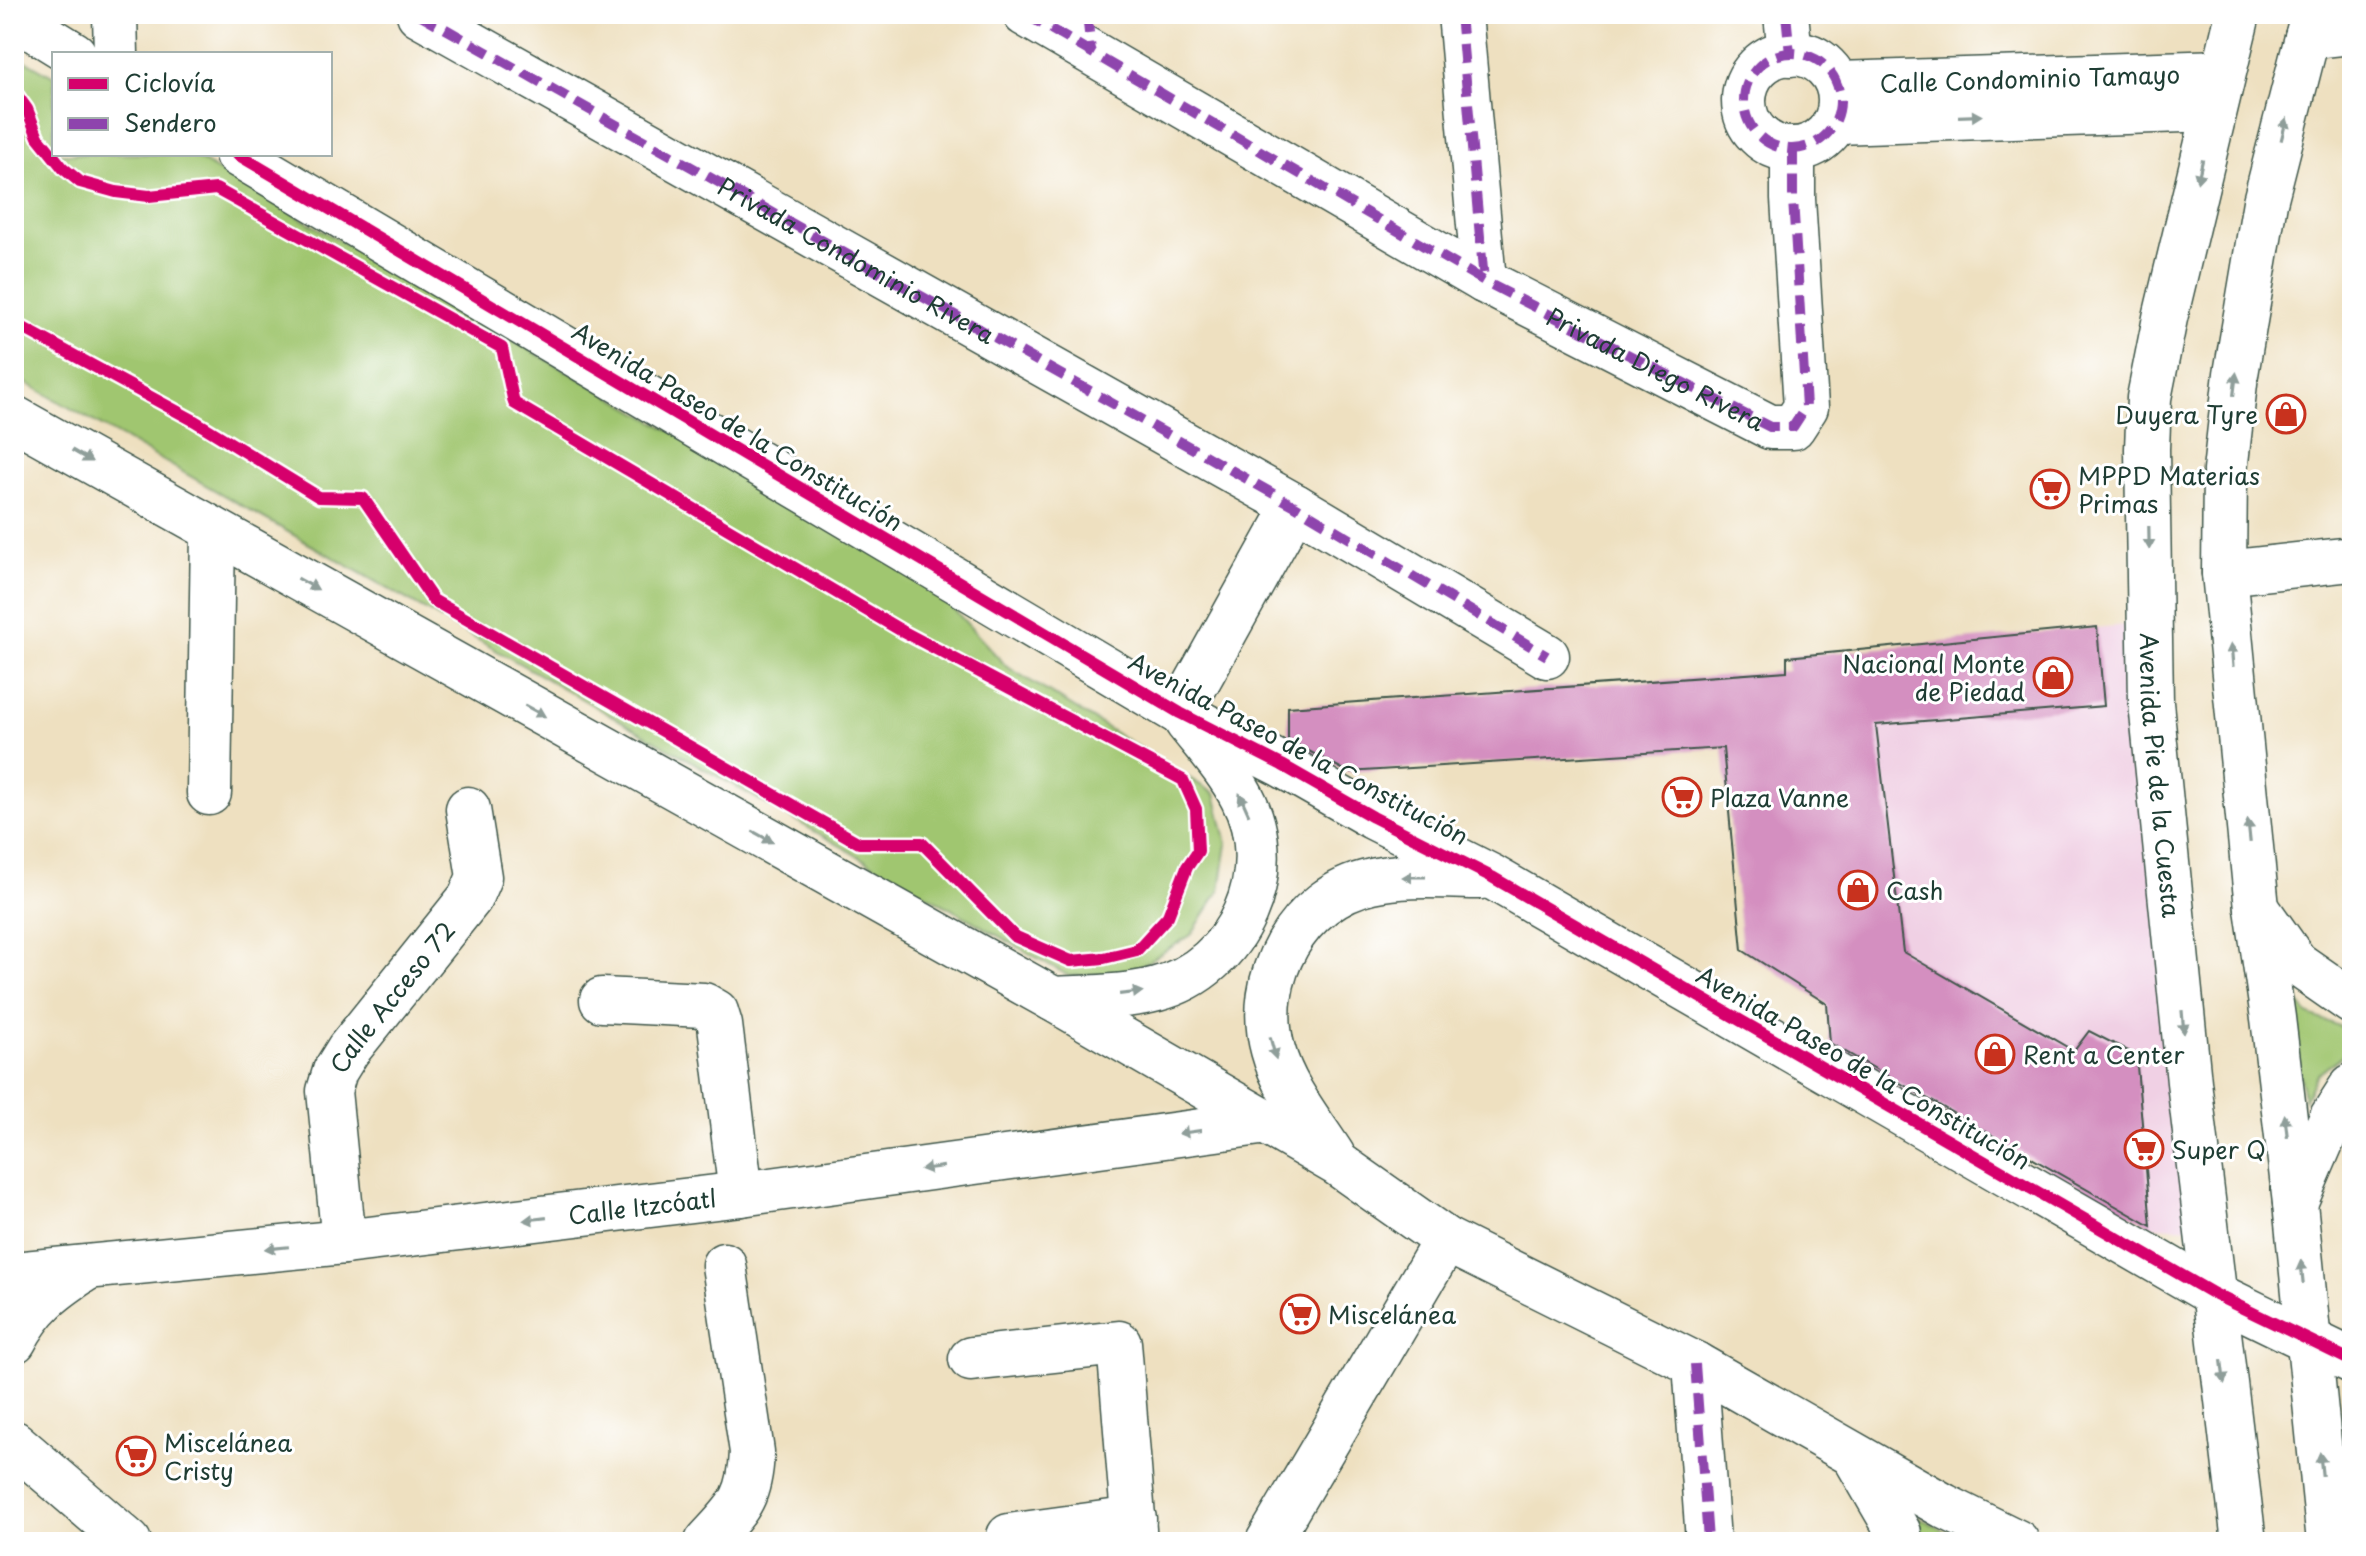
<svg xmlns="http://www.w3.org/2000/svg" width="2366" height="1556" font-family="'Playpen Sans',sans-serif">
	<rect width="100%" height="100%" fill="#fff"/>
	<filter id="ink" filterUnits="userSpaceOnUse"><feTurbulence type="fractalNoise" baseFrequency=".0125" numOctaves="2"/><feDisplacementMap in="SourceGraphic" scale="16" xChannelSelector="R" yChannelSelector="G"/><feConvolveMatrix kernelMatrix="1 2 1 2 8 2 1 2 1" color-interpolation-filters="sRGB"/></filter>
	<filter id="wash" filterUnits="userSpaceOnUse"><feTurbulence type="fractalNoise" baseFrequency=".006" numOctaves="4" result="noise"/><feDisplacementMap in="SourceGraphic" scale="32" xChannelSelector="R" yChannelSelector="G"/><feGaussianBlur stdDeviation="1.8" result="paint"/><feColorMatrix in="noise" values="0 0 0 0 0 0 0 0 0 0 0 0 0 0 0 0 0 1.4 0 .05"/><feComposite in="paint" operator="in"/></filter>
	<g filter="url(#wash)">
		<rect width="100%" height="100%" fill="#eee0c0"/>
		<path fill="#f0d0e4" d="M2138,624L2195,1228L2151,1226L1831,1052L1787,671V657Z"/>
		<path fill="#a0c670" stroke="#608252" stroke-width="2" d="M14,54L54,77V154H189L923,576L1006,666L1215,794L1227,844L1220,890L1191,935L1131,972L1069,976L14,376Z
			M2289,990L2307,1014L2352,1031V1048L2317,1075L2304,1100Z
			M1919,1517L1964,1542H1923Z"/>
		<g id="blocks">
			<path fill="#d48fc0" d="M2097,627L2104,706L1876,725L1903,952L2074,1051L2089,1031L2136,1055L2151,1226L1830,1043L1827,1004L1742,950L1723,748L1348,772L1288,740V707L1787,671V657Z"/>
		</g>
	</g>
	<g filter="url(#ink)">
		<use href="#blocks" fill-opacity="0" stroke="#3e5549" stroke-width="2"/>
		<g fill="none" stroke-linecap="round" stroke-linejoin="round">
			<defs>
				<g id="street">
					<path d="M115,14L116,54"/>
					<path d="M419,14L1295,506L1547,656"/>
					<path id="s1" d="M1025,14L1484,281L1770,427H1793L1806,407L1793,199V149"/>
					<path d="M1460,14L1484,281"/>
					<path d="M1786,14L1790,54"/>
					<path d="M2307,37L2352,32"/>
					<circle cx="1792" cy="101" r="48"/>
					<path id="s2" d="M1838,84L2223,72"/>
					<path d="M1836,122L2214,109"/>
					<path d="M2224,573L2352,559"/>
					<path d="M1180,713L1295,506"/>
					<path d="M209,793L213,531"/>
					<path d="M2257,908L2296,963L2352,1002"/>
					<path d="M602,1000L704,1005L716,1012L720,1025L741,1194"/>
					<path d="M2295,1203L2332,1117L2352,1086"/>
					<path id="s3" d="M344,1242L329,1091L335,1071L348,1050L470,898L479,877L468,809"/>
					<path id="s4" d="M14,1274L344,1242L741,1194L1267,1122"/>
					<path d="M14,1341C33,1305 53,1290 87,1268"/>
					<path d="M971,1359L1119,1343L1135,1542"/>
					<path d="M1695,1364L1708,1540"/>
					<path d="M14,1443L129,1542"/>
					<path d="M1009,1536L1134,1519"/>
					<path d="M707,1542C738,1508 750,1500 752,1452L724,1265"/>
					<path d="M1268,1542L1446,1240"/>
				</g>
				<g id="secondary">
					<path id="s5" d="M2238,14L2165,318L2149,398L2147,449L2151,703L2189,1082L2244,1542"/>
					<path d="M2313,14L2265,202L2236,374L2225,471L2224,573L2257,908L2273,1018L2295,1203L2329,1542"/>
					<path d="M14,17L74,54"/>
					<path d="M237,154L1180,713L1282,765L1373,817L1492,877L2214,1294L2352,1361"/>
					<path d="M14,418L1053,999L1338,1164L1446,1240L1695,1364L1944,1506L2017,1542"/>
					<path d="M1053,999C1088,997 1124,998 1157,989C1239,968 1281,871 1242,797C1228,770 1206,746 1187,722"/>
					<path d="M1333,1156C1312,1123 1283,1088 1273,1050C1253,978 1298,897 1372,881C1407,873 1446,877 1482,877"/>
					<path d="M1855,1457L1899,1533V1542"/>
				</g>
			</defs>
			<use href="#street" stroke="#3e5549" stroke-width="47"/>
			<use href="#secondary" stroke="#3e5549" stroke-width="47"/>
			<use href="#street" stroke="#fff" stroke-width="44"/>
			<use href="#secondary" stroke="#fff" stroke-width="44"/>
			<g stroke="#8e44ad" stroke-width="10" stroke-dasharray="20 10" stroke-linecap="butt">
				<path id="s6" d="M419,14L1295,506L1547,656"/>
				<path d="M1025,14L1484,281L1770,427H1793L1806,407L1793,199V149"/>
				<path d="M1087,14L1091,51"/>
				<path d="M1460,14L1484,281"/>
				<path d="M1786,14L1790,54"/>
				<circle cx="1792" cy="101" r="48"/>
				<path d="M1695,1364L1708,1540"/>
			</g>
			<defs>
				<path id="cycleway" d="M14,91L27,109L38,137L63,168L80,182L116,192L149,196L216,189L502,348L514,403L902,631L1183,780L1196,809L1198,851L1187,867L1168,916L1137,950L1104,958L1071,961L1014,936L922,843H859L433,600L363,498L319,497L193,420L14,323
					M237,154L1180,713L1282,765L1373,817L1492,877L2214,1294L2352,1361"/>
			</defs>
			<use href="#cycleway" stroke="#fff" stroke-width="17"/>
			<use href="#cycleway" stroke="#d6006c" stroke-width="12"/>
		</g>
		<defs><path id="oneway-solid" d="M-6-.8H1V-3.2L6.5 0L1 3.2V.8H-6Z" transform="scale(2)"/></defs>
		<g fill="#8f9e9a">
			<use href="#oneway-solid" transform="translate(1970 116) rotate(-2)"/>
			<use href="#oneway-solid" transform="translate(2284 129) rotate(-76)"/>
			<use href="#oneway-solid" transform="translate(2200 171) rotate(103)"/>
			<use href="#oneway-solid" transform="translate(2235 384) rotate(-83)"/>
			<use href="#oneway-solid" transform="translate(82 456) rotate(30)"/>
			<use href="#oneway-solid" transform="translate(2149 538) rotate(89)"/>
			<use href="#oneway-solid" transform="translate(308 584) rotate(29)"/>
			<use href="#oneway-solid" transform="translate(2232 655) rotate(-95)"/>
			<use href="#oneway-solid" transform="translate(535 711) rotate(29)"/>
			<use href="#oneway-solid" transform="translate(1244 804) rotate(-114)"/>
			<use href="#oneway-solid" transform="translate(2249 831) rotate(-96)"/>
			<use href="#oneway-solid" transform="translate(763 837) rotate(29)"/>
			<use href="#oneway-solid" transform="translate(1414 877) rotate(180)"/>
			<use href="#oneway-solid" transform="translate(1131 993) rotate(-7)"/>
			<use href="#oneway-solid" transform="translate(2183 1022) rotate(85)"/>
			<use href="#oneway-solid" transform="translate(1273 1048) rotate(75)"/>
			<use href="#oneway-solid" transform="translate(2286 1126) rotate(-97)"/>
			<use href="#oneway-solid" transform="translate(1190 1132) rotate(172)"/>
			<use href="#oneway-solid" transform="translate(932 1168) rotate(172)"/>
			<use href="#oneway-solid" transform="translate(535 1219) rotate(173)"/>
			<use href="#oneway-solid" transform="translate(277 1248) rotate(174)"/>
			<use href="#oneway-solid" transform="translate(2302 1272) rotate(-96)"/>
			<use href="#oneway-solid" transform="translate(2223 1372) rotate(83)"/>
			<use href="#oneway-solid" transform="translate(2321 1464) rotate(-96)"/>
		</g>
	</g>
	<defs>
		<symbol id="shop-ring" viewBox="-11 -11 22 22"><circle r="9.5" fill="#fff" stroke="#c8321e" stroke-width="1.5"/><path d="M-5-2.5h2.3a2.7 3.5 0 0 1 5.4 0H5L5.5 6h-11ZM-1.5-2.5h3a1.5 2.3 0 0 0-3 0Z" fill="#c8321e"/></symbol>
		<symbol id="supermarket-ring" viewBox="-11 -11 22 22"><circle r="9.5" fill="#fff" stroke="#c8321e" stroke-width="1.5"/><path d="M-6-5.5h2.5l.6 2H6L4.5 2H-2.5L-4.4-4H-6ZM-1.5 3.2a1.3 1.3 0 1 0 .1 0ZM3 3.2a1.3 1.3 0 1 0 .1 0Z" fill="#c8321e"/></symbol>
	</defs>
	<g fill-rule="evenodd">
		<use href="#shop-ring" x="2264" y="392" width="44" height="44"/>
		<use href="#supermarket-ring" x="2028" y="467" width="44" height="44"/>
		<use href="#shop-ring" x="2031" y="655" width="44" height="44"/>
		<use href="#supermarket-ring" x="1660" y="775" width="44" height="44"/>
		<use href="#shop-ring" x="1836" y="868" width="44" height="44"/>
		<use href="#shop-ring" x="1973" y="1032" width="44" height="44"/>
		<use href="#supermarket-ring" x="2122" y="1127" width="44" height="44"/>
		<use href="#supermarket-ring" x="1278" y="1292" width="44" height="44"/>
		<use href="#supermarket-ring" x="114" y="1434" width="44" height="44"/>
	</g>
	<g text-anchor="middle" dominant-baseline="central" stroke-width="6" stroke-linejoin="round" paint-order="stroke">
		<g font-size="24" fill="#1f3d34" stroke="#fff">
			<text stroke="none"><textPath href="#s2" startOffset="192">Calle Condominio Tamayo</textPath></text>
			<text stroke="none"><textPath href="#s6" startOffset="502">Privada Condominio Rivera</textPath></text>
			<text stroke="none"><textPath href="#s1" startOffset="724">Privada Diego Rivera</textPath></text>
			<text transform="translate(738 426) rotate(31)">Avenida Paseo de la Constitución</text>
			<text transform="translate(1299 748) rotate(28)">Avenida Paseo de la Constitución</text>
			<text stroke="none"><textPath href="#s5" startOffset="772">Avenida Pie de la Cuesta</textPath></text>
			<text stroke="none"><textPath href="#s3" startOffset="266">Calle Acceso 72</textPath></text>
			<text transform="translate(1864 1067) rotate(30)">Avenida Paseo de la Constitución</text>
			<text stroke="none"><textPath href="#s4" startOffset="632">Calle Itzcóatl</textPath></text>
		</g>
		<g font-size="24" fill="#1f3d34" stroke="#fff" text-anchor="start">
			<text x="2258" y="414" text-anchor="end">Duyera Tyre</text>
			<text x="2078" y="475">MPPD Materias<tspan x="2078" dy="28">Primas</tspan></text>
			<text x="2025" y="663" text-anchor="end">Nacional Monte<tspan x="2025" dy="28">de Piedad</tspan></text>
			<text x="1710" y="797">Plaza Vanne</text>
			<text x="1886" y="890">Cash</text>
			<text x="2023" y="1054">Rent a Center</text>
			<text x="2172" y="1149">Super Q</text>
			<text x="1328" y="1314">Miscelánea</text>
			<text x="164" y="1442">Miscelánea<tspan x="164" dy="28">Cristy</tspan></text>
		</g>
	</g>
	<rect width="2366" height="1556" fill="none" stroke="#fff" stroke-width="48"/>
	<rect x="52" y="52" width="280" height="104" fill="#ffffff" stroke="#a5b1ae" stroke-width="2"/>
	<rect x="68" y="78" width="40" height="12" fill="#d6006c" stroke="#a5b1ae" stroke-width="2"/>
	<text x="124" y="92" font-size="24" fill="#1f3d34">Ciclovía</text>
	<rect x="68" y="118" width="40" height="12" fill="#8e44ad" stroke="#a5b1ae" stroke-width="2"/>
	<text x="124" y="132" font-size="24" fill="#1f3d34">Sendero</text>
</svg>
